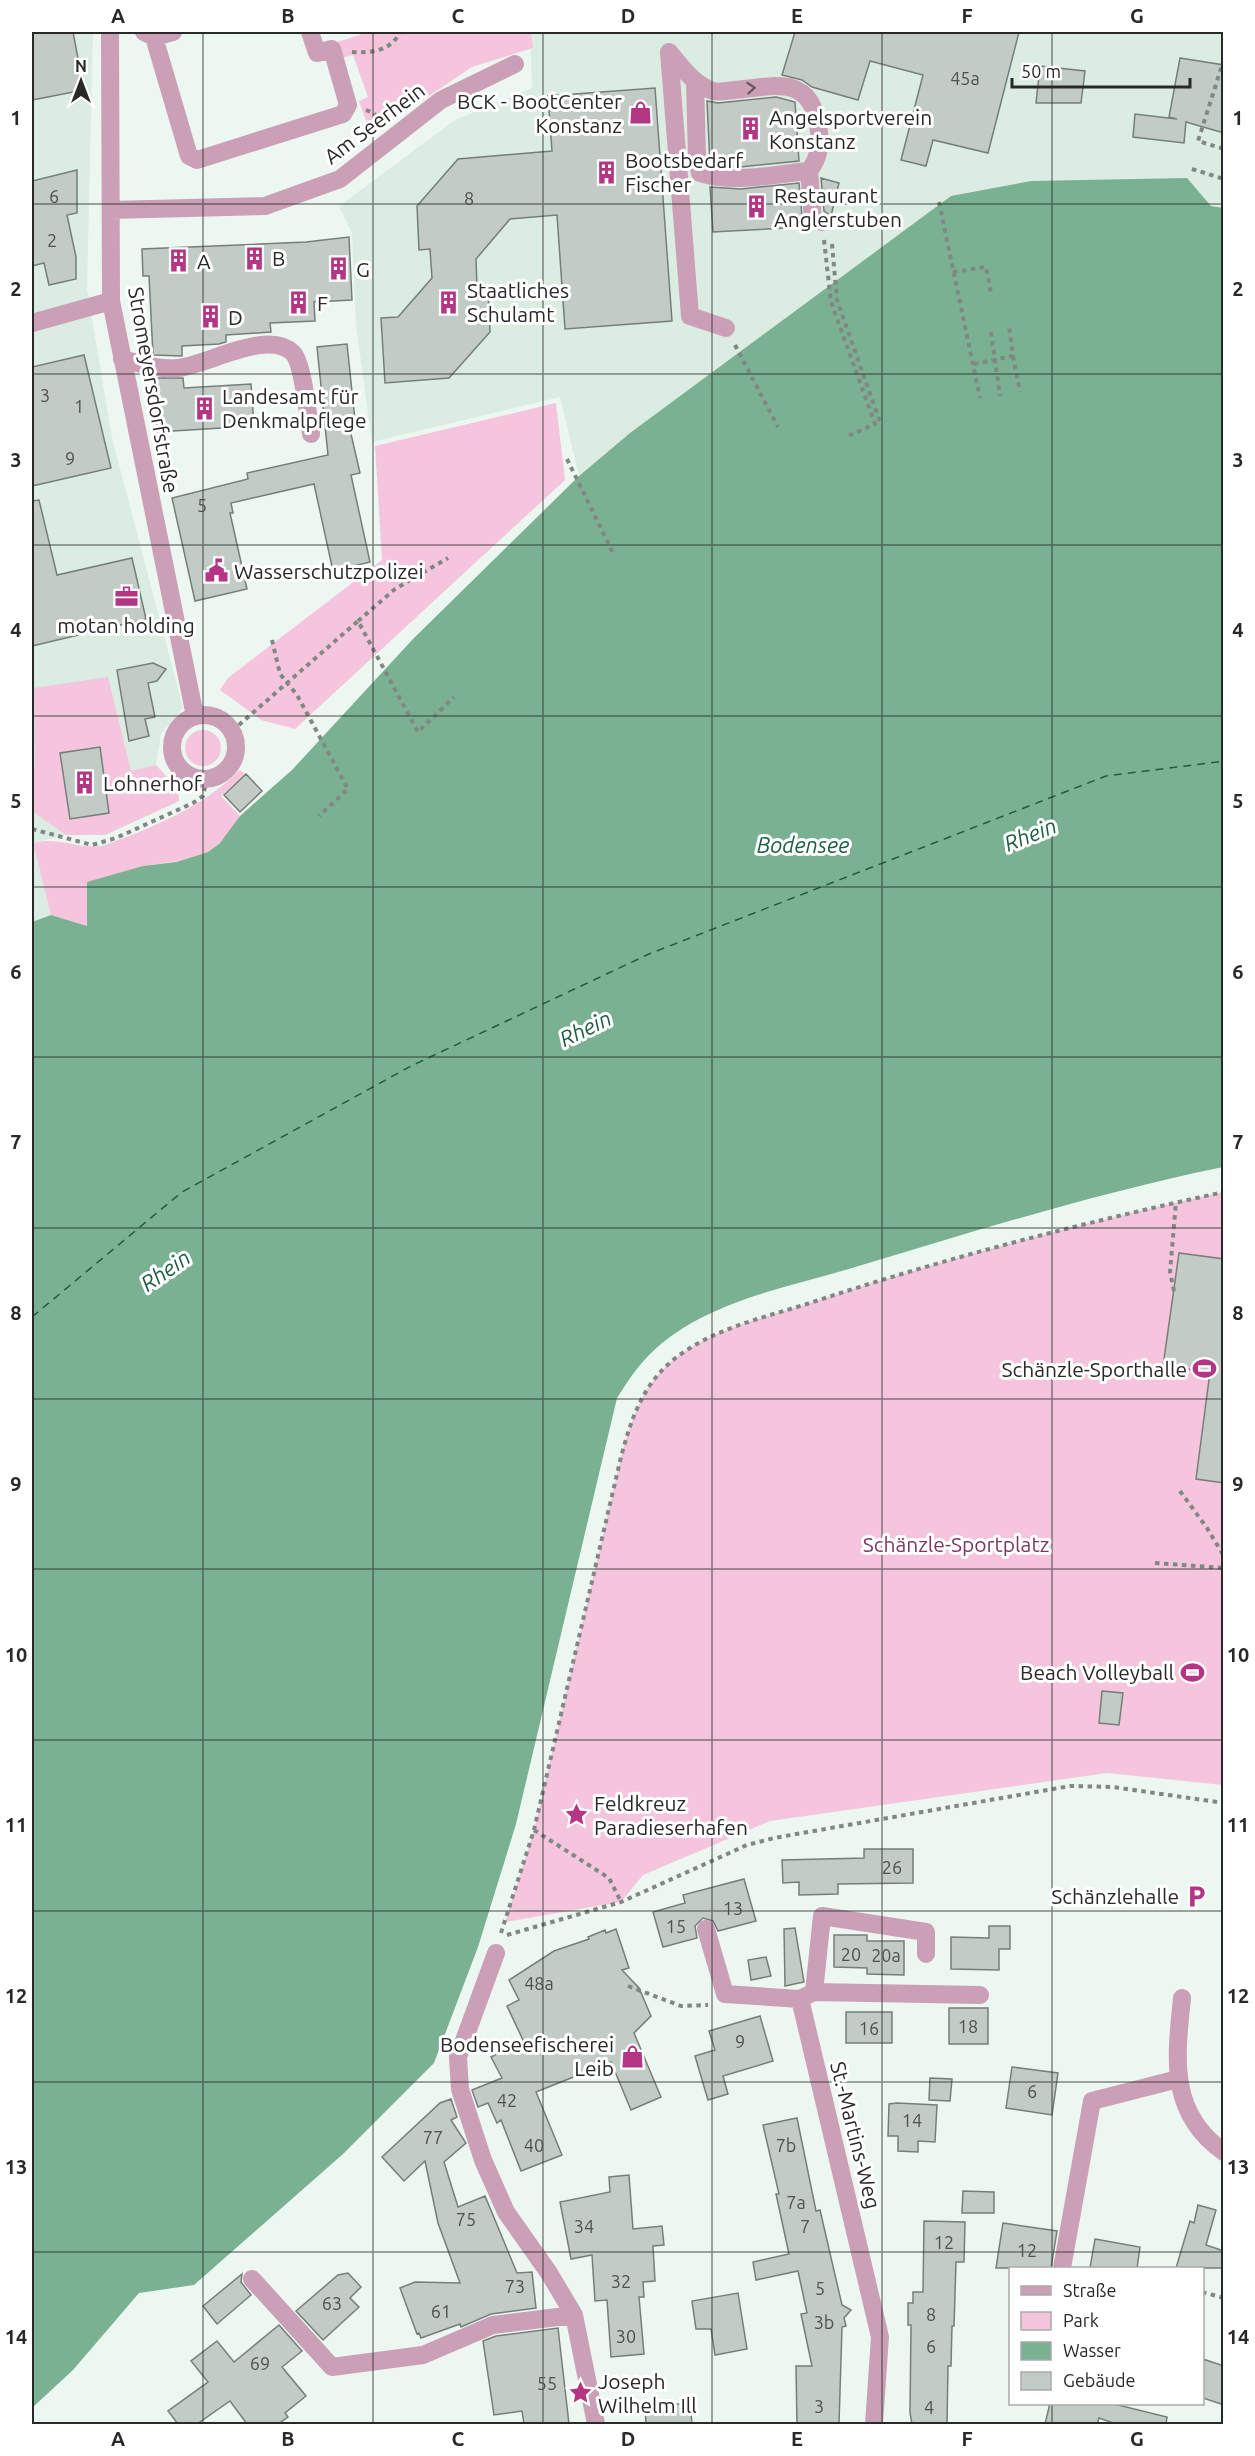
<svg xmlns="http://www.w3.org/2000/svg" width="1255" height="2456" font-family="Ubuntu,sans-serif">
	<rect width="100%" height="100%" fill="#edf7f1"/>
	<path fill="#dbece2" d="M32,32H93L87,288L112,438L183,708L161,734L156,765L178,789L179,801L105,835H66L33,843L51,915L32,922Z
		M530,32H1223V208L1211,206L630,433L579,476L560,397L372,442L356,325L352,233L339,206L455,120L532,88Z"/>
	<path fill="#f5c4dd" d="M368,32H531L533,48L472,67L371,135L359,101L368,97L353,55L335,60L332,49L337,42Z
		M556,403L565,480L295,729L261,720L220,690L228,678L382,560L375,446Z
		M108,677L131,771L156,765L178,789L179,801L105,835H66L32,811V770L35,767L34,688Z
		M185 748a18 18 0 1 1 36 0a18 18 0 1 1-36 0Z
		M240,770L245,774L221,796L240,816L222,841L208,852L178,861L143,866L87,926L51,915L33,843C57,836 78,849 102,846C153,828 202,807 240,770Z
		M1223,1192V1259L1179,1253L1163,1365L1210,1372L1196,1479L1223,1483V1785L1107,1773L770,1821L643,1875L621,1902L505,1922L534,1830L621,1457C632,1416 644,1380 681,1354C720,1326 771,1316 816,1301C949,1257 1086,1222 1223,1192Z"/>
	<path fill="#7ab192" d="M1187,178L1211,206L1224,208L1223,1167C1097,1193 975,1231 852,1268C792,1286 721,1299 670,1337C647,1353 632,1374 617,1398L516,1824L478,1947L434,2063L343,2154L194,2285L139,2293L73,2370L32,2408V922L51,915L87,926V882L143,866L176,862L208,852L220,843L240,816L292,770L413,639L579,476L630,433L951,196L1031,181Z"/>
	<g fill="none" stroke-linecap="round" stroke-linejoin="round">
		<path stroke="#1c5e3f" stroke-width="1.5" stroke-dasharray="8 6" stroke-linecap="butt" d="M32,1317L182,1192L411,1066L649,954L1106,776L1224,761"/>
	</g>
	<path fill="#c2cbc5" stroke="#767e79" stroke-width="1.5" d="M32,32H73L84,90L32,100Z
		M795,32H1019L988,153L933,140L926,166L901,160L923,75L870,61L858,100L812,87L802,80L782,75Z
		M1180,58L1224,65V133L1186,122L1184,143L1133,137L1135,114L1177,119L1169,117Z
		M1040,66L1085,71L1081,103H1036Z
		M655,88L672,321L565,329L557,215L510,219L476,259L477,288H488L490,332L449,378L385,383L381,318L398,317L432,278L430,249L419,250L417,206L458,159L552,151L548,96Z
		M776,97L795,102L799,161L740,167L710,164L707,101L718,103Z
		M77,170V213L67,215L76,257V279L49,285L44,263L32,266V181Z
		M821,178L839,183L831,216L824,211Z
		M799,183L803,227L713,232L710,187L741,189Z
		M349,237L352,300L314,302L315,321L270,323L271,332L226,335V342L219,344L182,346V356L153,355L149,276H143L142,249L306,242Z
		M347,344L355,420L348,421L360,473L351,475L370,562L333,571L314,484L231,503L233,513H230L247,589L195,601L172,498L248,479L247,473L328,455L317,347Z
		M84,355L111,468L32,486V367Z
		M154,378H183L184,388L251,384L254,426L157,432Z
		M39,500L57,575L132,558L146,619L32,646V501Z
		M153,663L166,669L157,681L148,683L155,717L145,719L149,736L129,741L117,670Z
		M100,747L109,813L70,819L60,753Z
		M246,774L262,791L240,812L224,795Z
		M1179,1253L1224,1259V1483L1196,1479L1210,1372L1163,1366Z
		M1102,1691L1123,1693L1119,1725L1099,1723Z
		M864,1849H913V1883L838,1884V1894L799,1895V1882L783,1883L782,1860L864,1858Z
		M744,1879L756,1921L718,1931L713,1921L703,1918L695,1926L697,1938L663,1947L653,1912L685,1903L683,1895Z
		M989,1926H1010V1949H999V1970L951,1969V1937L989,1938Z
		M795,1928L804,1982L785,1986L784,1929Z
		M616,1929L629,1968L622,1970L639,1988L651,2016L634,2033L661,2097L631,2110L611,2062L536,2092L562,2155L521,2171L501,2120L497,2123L488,2103L478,2107L472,2090L502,2078L491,2057L523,2040L507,2006L519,2000L509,1980L554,1951L589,1939L588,1937L605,1930L606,1933Z
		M834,1935H867V1941H904V1975L867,1974V1968L834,1967Z
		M766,1957L771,1976L751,1980L748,1960Z
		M949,2008H988V2044H949Z
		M846,2012H892V2043H846Z
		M760,2016L773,2061L723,2076L728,2094L708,2100L695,2056L715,2050L709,2031Z
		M1012,2067L1058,2073L1052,2115L1006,2108Z
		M930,2078L952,2079L950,2101L929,2100Z
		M451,2099L457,2117L451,2120L466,2143L444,2162L458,2207L485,2196L517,2273L532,2272L536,2308L491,2314L461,2327L460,2324L421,2338L419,2333L417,2334L400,2288L415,2282L460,2283L438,2223L425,2161L404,2181L382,2157L440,2103Z
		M897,2103L937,2105L935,2142L918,2141V2152L898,2151V2136H888L889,2104Z
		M797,2118L816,2211L820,2210L842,2305L851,2310L844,2318L846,2326L842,2327L839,2424H797L796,2366H812L801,2314L807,2313L798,2271L756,2280L753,2262L789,2254L776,2194H779L763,2125Z
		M629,2175L633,2229L662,2226L664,2245L653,2246L655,2281L643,2282L644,2297H639L644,2354L611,2357L607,2300L595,2301L592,2255L571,2259L560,2202L610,2192L609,2177Z
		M963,2191L994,2192V2213H962Z
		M1198,2205L1216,2210L1206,2245L1224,2251V2268H1176L1190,2221L1194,2223Z
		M924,2221L965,2222L964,2262H956L954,2326H952L951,2366H948L947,2424H912L910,2413L911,2325H908V2303H913V2292H923Z
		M1003,2223L1057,2231L1051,2268H996Z
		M1095,2239L1140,2247L1137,2268H1090Z
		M348,2273L361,2287L350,2298L359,2307L323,2340L296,2311L338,2275Z
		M242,2274L241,2282L251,2295L217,2324L203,2306Z
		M738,2293L747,2349L715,2355L711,2329H696L692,2301Z
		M279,2325L302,2351L282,2367L306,2396L285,2413L288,2417L278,2424H247L230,2401L197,2424H178L168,2411L208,2382L191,2361L217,2341L234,2362Z
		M558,2328L569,2424H524L522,2411L494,2415L483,2341L496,2336Z
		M1203,2359L1224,2366V2405L1203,2398Z
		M690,2403L692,2424H646L645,2407Z
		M1050,2403H1110L1167,2417L1166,2424H1116L1099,2418L1097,2424H1045Z"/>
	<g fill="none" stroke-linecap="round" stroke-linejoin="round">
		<path stroke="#818783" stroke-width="4" stroke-dasharray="4.5 4.5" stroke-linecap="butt" d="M352,52C372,53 391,51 400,32
			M1224,59L1198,141L1224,149
			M366,110L374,113L381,122
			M1192,169L1224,179
			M939,202L980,398
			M824,240L831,302L875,424L848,436
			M832,244L837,300L880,422L875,424
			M953,272L986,267L991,293
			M991,332L1000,396
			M735,345L778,427
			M1013,356L1020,392
			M974,364L1013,356L1009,326
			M567,459L613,553
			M358,621L395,589L448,558
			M272,640L280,674L297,695L348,789L319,816
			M232,731L358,621L418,732L454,697
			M32,829L92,845L116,838L193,803L203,796L207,779
			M1174,1291L1170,1272L1176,1202
			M1180,1491L1207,1528L1224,1556
			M1155,1563L1224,1568
			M534,1830L609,1878L621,1902
			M501,1933L534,1830L621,1457C632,1416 644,1380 681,1354C720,1326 771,1316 816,1301C949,1257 1086,1222 1224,1192
			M507,1935L621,1902L747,1845L774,1838L1070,1786L1113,1787L1224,1803
			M628,1986L681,2006L708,2005
			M1202,2292L1224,2298"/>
		<path stroke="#cb9fb6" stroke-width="18" d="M110,32L111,301L195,716
			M144,32L154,37L173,32
			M154,37L189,156L197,160L343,114L348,105L332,49L317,53L310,32
			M695,82L697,157L700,173C733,184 775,174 809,171C820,157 821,142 818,124C809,75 775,86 735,90C728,90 719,93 713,91C693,84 682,67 669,52L690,316L726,328
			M809,171L813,220L822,222
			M111,210L265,206L340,179L441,100L515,64
			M32,323L111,301
			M122,359C139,363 159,370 177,368C206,366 268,328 293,353C303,363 308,417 311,434
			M172 747a32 32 0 1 1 64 0a32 32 0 1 1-64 0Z
			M706,1929L725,1994L800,1999L880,2337L874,2424
			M496,1953L458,2057L460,2089L483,2160L506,2212L549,2273L574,2315L596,2424
			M814,1992L980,1995
			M1182,1998C1176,2057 1168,2113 1224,2152
			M800,1999L814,1992L822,1916L926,1932V1954
			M1062,2268L1092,2101L1178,2079
			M252,2279L332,2367L423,2355L493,2325L574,2315"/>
	</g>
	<defs><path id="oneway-chevron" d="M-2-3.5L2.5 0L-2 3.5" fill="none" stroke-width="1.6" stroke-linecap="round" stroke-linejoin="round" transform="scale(1.5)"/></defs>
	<use stroke="#695961" href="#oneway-chevron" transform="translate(751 88) rotate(-5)"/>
	<path fill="none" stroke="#272a28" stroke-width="1.5" stroke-opacity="0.55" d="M203,32V2424M373,32V2424M543,32V2424M712,32V2424M882,32V2424M1052,32V2268M32,204H1224M32,374H1224M32,545H1224M32,716H1224M32,887H1224M32,1057H1224M32,1228H1224M32,1399H1224M32,1569H1224M32,1740H1224M32,1911H1224M32,2082H1224M32,2252H1224M1052,2404V2424"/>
	<defs>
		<symbol id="shop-bare" viewBox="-9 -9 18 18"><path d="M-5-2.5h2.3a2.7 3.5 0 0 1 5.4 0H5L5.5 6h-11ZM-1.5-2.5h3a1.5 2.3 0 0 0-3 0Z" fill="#b33584" stroke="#fff" stroke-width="2.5" paint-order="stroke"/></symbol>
		<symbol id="building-bare" viewBox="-9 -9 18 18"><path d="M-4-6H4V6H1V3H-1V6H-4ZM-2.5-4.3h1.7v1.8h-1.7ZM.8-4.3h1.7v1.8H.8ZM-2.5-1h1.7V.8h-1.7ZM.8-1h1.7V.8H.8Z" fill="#b33584" stroke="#fff" stroke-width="2.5" paint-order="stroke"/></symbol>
		<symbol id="civic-bare" viewBox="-9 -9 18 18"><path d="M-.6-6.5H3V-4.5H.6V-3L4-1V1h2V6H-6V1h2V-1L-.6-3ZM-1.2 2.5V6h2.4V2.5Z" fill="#b33584" stroke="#fff" stroke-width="2.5" paint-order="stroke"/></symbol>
		<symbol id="office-bare" viewBox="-9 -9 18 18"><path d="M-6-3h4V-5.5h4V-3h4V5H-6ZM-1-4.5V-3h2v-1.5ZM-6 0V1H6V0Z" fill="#b33584" stroke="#fff" stroke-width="2.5" paint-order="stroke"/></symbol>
		<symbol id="stadium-bare" viewBox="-9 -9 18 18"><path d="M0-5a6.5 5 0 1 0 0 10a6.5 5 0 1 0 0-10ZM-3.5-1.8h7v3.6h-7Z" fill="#b33584" stroke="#fff" stroke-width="2.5" paint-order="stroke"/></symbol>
		<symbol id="sight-bare" viewBox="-9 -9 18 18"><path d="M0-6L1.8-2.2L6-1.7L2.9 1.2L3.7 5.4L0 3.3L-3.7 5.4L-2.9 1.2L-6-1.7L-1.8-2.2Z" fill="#b33584" stroke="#fff" stroke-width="2.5" paint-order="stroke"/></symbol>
		<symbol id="parking-bare" viewBox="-9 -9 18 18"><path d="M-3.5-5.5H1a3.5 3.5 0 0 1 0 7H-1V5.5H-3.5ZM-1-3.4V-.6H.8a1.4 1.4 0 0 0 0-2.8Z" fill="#b33584" stroke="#fff" stroke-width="2.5" paint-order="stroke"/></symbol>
	</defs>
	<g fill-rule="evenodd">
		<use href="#shop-bare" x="624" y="96" width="33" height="33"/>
		<use href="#building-bare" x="734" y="112" width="33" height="33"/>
		<use href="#building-bare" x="590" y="156" width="33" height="33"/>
		<use href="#building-bare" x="740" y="190" width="33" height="33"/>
		<use href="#building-bare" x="238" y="242" width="33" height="33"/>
		<use href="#building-bare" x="162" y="244" width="33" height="33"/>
		<use href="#building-bare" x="322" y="252" width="33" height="33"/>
		<use href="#building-bare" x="432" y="286" width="33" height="33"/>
		<use href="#building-bare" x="282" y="286" width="33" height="33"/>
		<use href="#building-bare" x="194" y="300" width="33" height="33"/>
		<use href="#building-bare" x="188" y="392" width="33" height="33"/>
		<use href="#civic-bare" x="200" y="554" width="33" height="33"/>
		<use href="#office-bare" x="110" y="580" width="33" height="33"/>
		<use href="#building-bare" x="68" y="766" width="33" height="33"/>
		<use href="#stadium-bare" x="1188" y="1352" width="33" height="33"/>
		<use href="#stadium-bare" x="1176" y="1656" width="33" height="33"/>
		<use href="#sight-bare" x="560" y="1798" width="33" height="33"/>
		<use href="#parking-bare" x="1180" y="1880" width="33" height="33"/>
		<use href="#shop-bare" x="616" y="2040" width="33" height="33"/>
		<use href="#sight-bare" x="564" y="2376" width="33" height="33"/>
	</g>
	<g text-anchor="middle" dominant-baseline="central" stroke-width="6" stroke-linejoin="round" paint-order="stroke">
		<g font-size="18" fill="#4e524f">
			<text x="965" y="78">45a</text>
			<text x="54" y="196">6</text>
			<text x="469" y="198">8</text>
			<text x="52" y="240">2</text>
			<text x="45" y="395">3</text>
			<text x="79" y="406">1</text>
			<text x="70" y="458">9</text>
			<text x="202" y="505">5</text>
			<text x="892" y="1867">26</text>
			<text x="733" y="1908">13</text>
			<text x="676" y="1926">15</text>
			<text x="851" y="1954">20</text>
			<text x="886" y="1955">20a</text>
			<text x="539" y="1983">48a</text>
			<text x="968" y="2026">18</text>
			<text x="869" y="2028">16</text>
			<text x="740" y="2041">9</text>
			<text x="1032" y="2091">6</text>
			<text x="507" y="2100">42</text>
			<text x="912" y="2120">14</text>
			<text x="433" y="2137">77</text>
			<text x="534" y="2145">40</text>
			<text x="786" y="2145">7b</text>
			<text x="796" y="2202">7a</text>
			<text x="466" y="2219">75</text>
			<text x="584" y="2226">34</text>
			<text x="805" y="2226">7</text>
			<text x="944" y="2242">12</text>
			<text x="1027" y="2250">12</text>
			<text x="621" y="2281">32</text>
			<text x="515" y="2286">73</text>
			<text x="820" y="2288">5</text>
			<text x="332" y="2303">63</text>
			<text x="441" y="2311">61</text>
			<text x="931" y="2314">8</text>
			<text x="824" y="2322">3b</text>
			<text x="626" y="2336">30</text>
			<text x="931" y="2346">6</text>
			<text x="260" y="2363">69</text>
			<text x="547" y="2383">55</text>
			<text x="819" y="2406">3</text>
			<text x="929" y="2407">4</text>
		</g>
		<g font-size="21" fill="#272a28" stroke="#fff" text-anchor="start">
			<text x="622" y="101" text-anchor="end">BCK - BootCenter<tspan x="622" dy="24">Konstanz</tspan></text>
			<text x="769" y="117">Angelsportverein<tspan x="769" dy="24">Konstanz</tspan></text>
			<text x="625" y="160">Bootsbedarf<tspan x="625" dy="24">Fischer</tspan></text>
			<text x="774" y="195">Restaurant<tspan x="774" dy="24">Anglerstuben</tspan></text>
			<text x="272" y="258">B</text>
			<text x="197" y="261">A</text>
			<text x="356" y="269">G</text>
			<text x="467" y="290">Staatliches<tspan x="467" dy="24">Schulamt</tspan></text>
			<text x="317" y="303">F</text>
			<text x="228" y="317">D</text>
			<text x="222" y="396">Landesamt für<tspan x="222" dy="24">Denkmalpflege</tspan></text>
			<text x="234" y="571">Wasserschutzpolizei</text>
			<text x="126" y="625" text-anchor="middle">motan holding</text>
			<text x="103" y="783">Lohnerhof</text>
			<text x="1187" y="1369" text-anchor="end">Schänzle-Sporthalle</text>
			<text x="1174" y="1672" text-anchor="end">Beach Volleyball</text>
			<text x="594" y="1803">Feldkreuz<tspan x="594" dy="24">Paradieserhafen</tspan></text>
			<text x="1179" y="1896" text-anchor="end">Schänzlehalle</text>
			<text x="614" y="2044" text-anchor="end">Bodenseefischerei<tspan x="614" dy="24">Leib</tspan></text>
			<text x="598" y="2381">Joseph<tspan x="598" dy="24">Wilhelm Ill</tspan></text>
		</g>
		<g font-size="21" fill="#272a28" stroke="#fff">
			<text transform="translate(374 123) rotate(-37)">Am Seerhein</text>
			<text transform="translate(154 390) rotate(80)">Stromeyersdorfstraße</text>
			<text transform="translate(856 2135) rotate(76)">St.-Martins-Weg</text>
		</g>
		<g font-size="21" fill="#7a385f" stroke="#fff">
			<text x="956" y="1544">Schänzle-Sportplatz</text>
		</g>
		<g font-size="22" font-style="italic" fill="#1c5e3f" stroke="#fff">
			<text transform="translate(1030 834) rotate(-22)">Rhein</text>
			<text x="803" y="844">Bodensee</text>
			<text transform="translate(585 1028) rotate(-26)">Rhein</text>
			<text transform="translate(165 1270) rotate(-35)">Rhein</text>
		</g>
	</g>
	<rect width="1255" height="2456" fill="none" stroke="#ffffff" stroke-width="66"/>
	<rect x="1009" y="2267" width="195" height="138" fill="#ffffff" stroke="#a9aaa9" stroke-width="1.5"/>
	<rect x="1021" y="2286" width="30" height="9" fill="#cb9fb6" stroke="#a9aaa9" stroke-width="1.5"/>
	<text x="1063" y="2297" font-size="18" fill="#272a28">Straße</text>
	<rect x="1021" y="2312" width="30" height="18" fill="#f5c4dd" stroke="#a9aaa9" stroke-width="1.5"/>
	<text x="1063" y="2327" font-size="18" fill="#272a28">Park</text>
	<rect x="1021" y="2342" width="30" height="18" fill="#7ab192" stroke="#a9aaa9" stroke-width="1.5"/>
	<text x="1063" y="2357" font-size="18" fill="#272a28">Wasser</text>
	<rect x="1021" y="2372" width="30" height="18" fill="#c2cbc5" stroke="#a9aaa9" stroke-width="1.5"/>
	<text x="1063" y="2387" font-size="18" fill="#272a28">Gebäude</text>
	<g transform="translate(81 81)" stroke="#ffffff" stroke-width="4.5" paint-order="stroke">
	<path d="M0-4.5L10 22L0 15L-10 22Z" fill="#272a28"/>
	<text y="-9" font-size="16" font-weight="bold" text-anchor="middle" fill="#272a28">N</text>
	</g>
	<path d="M1012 78v9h178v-9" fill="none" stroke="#272a28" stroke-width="3"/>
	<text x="1021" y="78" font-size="18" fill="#272a28" stroke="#ffffff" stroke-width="4.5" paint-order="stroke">50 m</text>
	<rect x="33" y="33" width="1189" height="2390" fill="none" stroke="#272a28" stroke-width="2"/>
	<g font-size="20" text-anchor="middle" font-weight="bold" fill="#272a28">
		<text x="118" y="23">A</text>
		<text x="288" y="23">B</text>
		<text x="458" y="23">C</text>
		<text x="628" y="23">D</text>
		<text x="797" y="23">E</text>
		<text x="967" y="23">F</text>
		<text x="1137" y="23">G</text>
		<text x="16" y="125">1</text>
		<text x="1238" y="125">1</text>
		<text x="16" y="296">2</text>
		<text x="1238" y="296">2</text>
		<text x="16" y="467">3</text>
		<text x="1238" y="467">3</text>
		<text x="16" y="637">4</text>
		<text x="1238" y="637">4</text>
		<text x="16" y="808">5</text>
		<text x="1238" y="808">5</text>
		<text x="16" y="979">6</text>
		<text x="1238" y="979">6</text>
		<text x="16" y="1149">7</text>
		<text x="1238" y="1149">7</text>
		<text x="16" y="1320">8</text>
		<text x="1238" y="1320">8</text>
		<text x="16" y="1491">9</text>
		<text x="1238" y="1491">9</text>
		<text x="16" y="1662">10</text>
		<text x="1238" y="1662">10</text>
		<text x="16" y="1832">11</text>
		<text x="1238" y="1832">11</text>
		<text x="16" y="2003">12</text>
		<text x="1238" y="2003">12</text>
		<text x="16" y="2174">13</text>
		<text x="1238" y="2174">13</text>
		<text x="16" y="2344">14</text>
		<text x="1238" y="2344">14</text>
		<text x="118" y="2446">A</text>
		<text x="288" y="2446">B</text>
		<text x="458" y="2446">C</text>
		<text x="628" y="2446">D</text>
		<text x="797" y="2446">E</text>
		<text x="967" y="2446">F</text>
		<text x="1137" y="2446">G</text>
	</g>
</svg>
